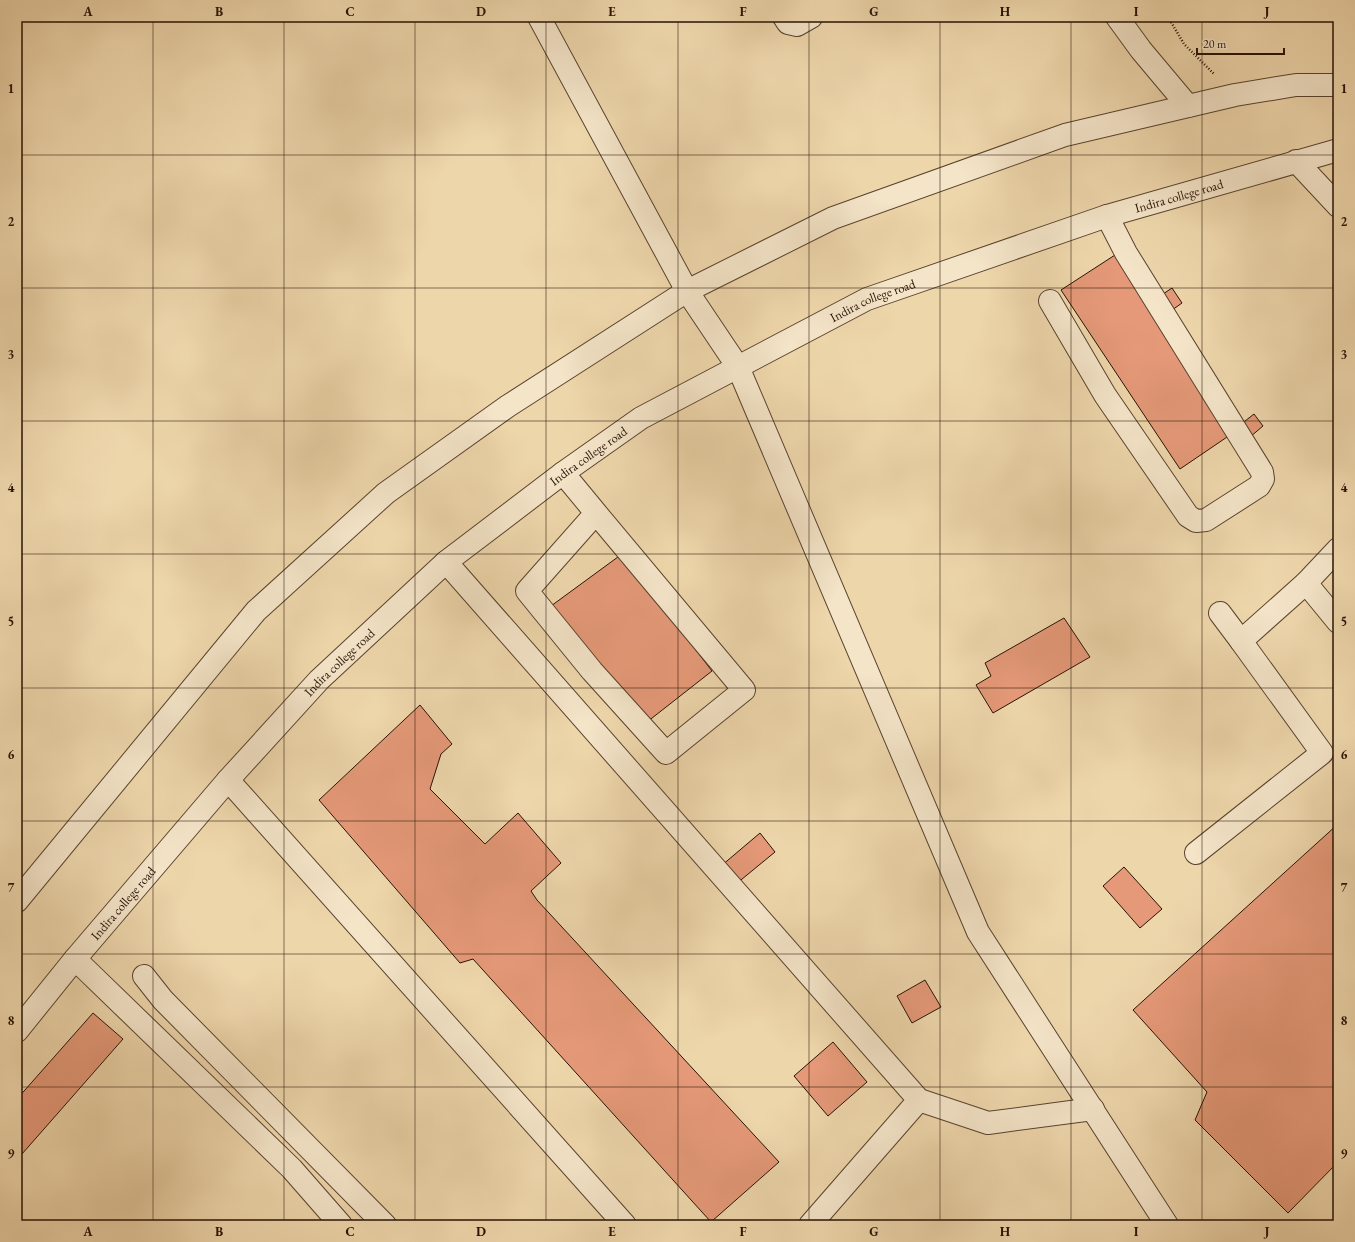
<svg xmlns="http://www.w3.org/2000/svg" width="1355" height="1242" font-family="'EB Garamond',serif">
	<rect width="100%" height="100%" fill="#eed6ab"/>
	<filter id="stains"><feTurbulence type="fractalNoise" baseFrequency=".005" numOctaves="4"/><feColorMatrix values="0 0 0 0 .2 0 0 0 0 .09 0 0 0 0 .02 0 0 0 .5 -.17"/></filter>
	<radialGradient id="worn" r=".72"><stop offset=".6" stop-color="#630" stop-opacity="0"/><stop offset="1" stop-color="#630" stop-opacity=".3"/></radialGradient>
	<path fill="#e59978" stroke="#271205" d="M1115,255L1233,433L1180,469L1061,290Z
		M1172,288L1182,303L1168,313L1157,298Z
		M1254,414L1263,426L1250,437L1240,425Z
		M622,554L712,671L647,722L551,606Z
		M1064,618L1090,657L993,713L976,685L991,676L985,663Z
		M420,705L452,744L441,754L430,789L485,844L518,813L561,863L531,891L537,900L779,1162L711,1222L473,959L460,963L319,800Z
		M1338,824V1162L1288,1213L1195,1120L1207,1092L1133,1010Z
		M760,833L775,852L736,884L721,866Z
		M1124,867L1162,909L1140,928L1103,886Z
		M925,980L941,1007L912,1023L897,996Z
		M93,1013L123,1039L22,1154L17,1149V1099Z
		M833,1042L867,1082L828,1116L794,1076Z"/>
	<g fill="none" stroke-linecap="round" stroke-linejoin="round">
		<defs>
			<g id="minor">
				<path d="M539,17L687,291L738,367L978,932L1167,1225"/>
				<path d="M784,17L788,23L797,25L811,17"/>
				<path d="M1117,17L1141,50L1188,106"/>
				<path d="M1296,161L1338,206"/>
				<path d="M1050,301L1105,395L1188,516L1196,521L1206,520L1259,486L1263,479L1262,472L1126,253L1107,216"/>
				<path d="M563,473L596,513L744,690L666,753L592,671L527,591L596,513"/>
				<path d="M446,562L919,1100L810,1225"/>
				<path d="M1306,583L1338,622"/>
				<path d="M1220,613L1241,641"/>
				<path d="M228,780L625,1225"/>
				<path d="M1196,853L1322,753L1241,641L1306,583L1338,549"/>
				<path d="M17,901L256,611L386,493L508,406L687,291L833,218L1065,135L1235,95L1296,85H1338"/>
				<path d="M75,959L292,1169L341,1225"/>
				<path d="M144,976L163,1000L385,1225"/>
				<path id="s1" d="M17,1031L75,959L228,780L319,680L446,562L563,473L641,418L867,299L1107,216L1338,150"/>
				<path d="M919,1100L988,1123L1093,1109"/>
			</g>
		</defs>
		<use href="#minor" stroke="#59432e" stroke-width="24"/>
		<path stroke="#271205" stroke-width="2.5" stroke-dasharray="1 2" stroke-linecap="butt" d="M1168,17L1184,44L1214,74"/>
		<use href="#minor" stroke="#f4e4c8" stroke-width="22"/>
	</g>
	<path fill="none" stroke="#271205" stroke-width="1" stroke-opacity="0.55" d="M153,17V1225M284,17V1225M415,17V1225M546,17V1225M678,17V1225M809,17V1225M940,17V1225M1071,17V1225M1202,17V1225M17,155H1338M17,288H1338M17,421H1338M17,554H1338M17,688H1338M17,821H1338M17,954H1338M17,1087H1338"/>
	<g text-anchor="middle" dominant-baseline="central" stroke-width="3.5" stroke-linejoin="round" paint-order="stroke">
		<g font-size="13" fill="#271205" stroke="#f4e4c8">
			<text stroke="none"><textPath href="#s1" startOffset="1463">Indira college road</textPath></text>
			<text stroke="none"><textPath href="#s1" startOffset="1139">Indira college road</textPath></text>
			<text stroke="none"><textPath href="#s1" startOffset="814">Indira college road</textPath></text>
			<text stroke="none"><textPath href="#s1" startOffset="490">Indira college road</textPath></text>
			<text stroke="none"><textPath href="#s1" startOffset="166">Indira college road</textPath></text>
		</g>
	</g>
	<rect width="1355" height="1242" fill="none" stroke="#eed6ab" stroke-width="44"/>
	<path d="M1197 48v6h87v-6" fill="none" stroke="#271205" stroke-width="2"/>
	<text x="1203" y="48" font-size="12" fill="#271205" stroke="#f4e4c8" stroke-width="3" paint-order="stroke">20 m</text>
	<rect x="22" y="22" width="1311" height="1198" fill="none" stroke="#271205" stroke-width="1.5"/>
	<g font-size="13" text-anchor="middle" font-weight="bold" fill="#271205">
		<text x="88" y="16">A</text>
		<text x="219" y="16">B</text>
		<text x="350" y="16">C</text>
		<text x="481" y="16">D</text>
		<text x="612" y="16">E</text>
		<text x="743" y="16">F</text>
		<text x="874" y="16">G</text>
		<text x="1005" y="16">H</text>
		<text x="1136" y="16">I</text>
		<text x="1267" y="16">J</text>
		<text x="11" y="93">1</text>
		<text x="1344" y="93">1</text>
		<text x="11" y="226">2</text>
		<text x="1344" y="226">2</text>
		<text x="11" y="359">3</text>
		<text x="1344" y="359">3</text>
		<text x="11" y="492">4</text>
		<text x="1344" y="492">4</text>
		<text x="11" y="626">5</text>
		<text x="1344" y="626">5</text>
		<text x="11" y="759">6</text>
		<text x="1344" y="759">6</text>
		<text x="11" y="892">7</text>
		<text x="1344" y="892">7</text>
		<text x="11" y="1025">8</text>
		<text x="1344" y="1025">8</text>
		<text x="11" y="1158">9</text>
		<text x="1344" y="1158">9</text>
		<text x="88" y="1236">A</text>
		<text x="219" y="1236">B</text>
		<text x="350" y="1236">C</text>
		<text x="481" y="1236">D</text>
		<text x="612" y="1236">E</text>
		<text x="743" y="1236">F</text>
		<text x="874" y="1236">G</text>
		<text x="1005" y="1236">H</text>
		<text x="1136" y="1236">I</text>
		<text x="1267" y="1236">J</text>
	</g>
	<rect width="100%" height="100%" filter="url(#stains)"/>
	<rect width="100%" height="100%" fill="url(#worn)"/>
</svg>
